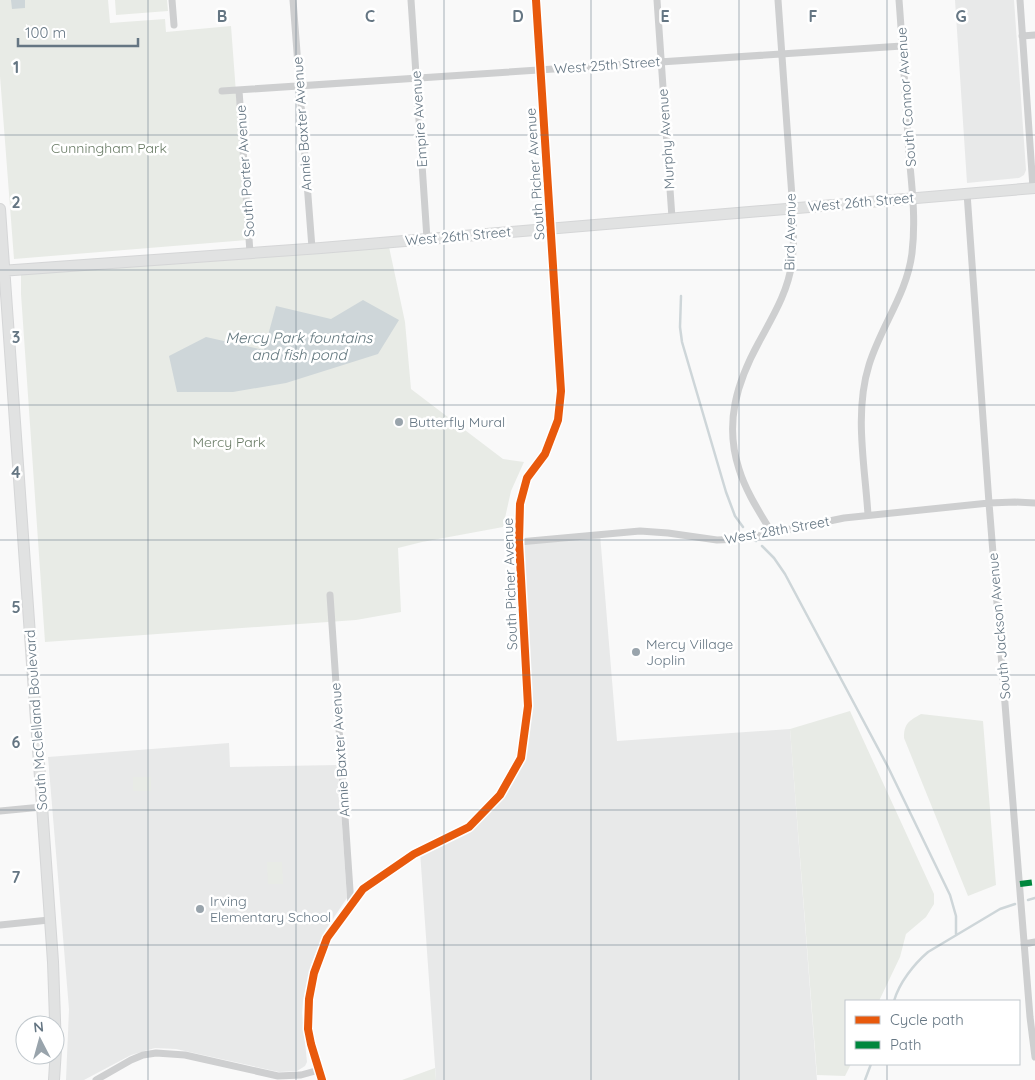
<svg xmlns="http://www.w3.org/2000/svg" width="1035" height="1080" font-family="Quicksand,sans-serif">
	<rect width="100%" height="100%" fill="#f9f9f9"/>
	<path fill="#e8e9e9" d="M955,0H1014L1026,170L1024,175L1019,178L967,183Z
		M600,534L617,741L790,729L817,1080H436L420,851L469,827L500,795L521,758L528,706L519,542Z
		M229,743L230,767L338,765L347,898L326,929L311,965L303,1001L302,1013L307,1062L305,1066L297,1071L279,1072L176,1049L155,1048L131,1055L84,1080H66L69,1009L48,757Z"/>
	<path fill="#e8ebe6" d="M0,0H108L110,23L165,19L166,32L231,26L247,240L14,259L0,76Z
		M115,0H167L168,11L116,15Z
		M388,242L405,322L411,389L503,459L524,462L511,491L503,527L422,542L398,548L401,612L356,620L45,642L21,294V270Z
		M850,711L934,894V904L926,917L906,934L900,957L879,1001H846V1064H851L845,1076L817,1075L790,729Z
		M921,714L983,721L996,885L968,896L904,738C904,723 909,721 921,714Z
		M133,777H151V791H133Z
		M267,862H282L283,884H268Z
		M435,1068L436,1080H402Z"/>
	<path fill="#ced6d9" d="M11,0H25V8L12,9Z
		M363,300L399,320L378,354L286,383L233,392H177L169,356L206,337L264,350L276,306L331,319Z"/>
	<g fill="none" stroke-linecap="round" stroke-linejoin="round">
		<path stroke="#ced6d9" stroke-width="2.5" d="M681,296L680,327L682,342L726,492L735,516L743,527
			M755,540L756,541
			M762,546L774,558L785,574L888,767L950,895L956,916V934
			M1028,900L1035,898
			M894,1001C899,983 914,964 928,952L1000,909L1015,904
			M865,1080L871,1064"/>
		<defs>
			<path id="secondary" d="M0,209L53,962L56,1049L54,1080
				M0,271L321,248L1035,188"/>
		</defs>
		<use href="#secondary" stroke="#d5d6d7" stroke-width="12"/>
		<path stroke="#cecfd0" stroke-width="7" d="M172,0L174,25
			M293,0L312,248
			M411,0L427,239
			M657,0L672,218
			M1020,0L1033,188
			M1022,36L1035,35
			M239,90L250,253
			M222,91L902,46
			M967,193L989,503L1030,1017L1035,1057
			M868,515C865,466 854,413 869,365C881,326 907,294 912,253C916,220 912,187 909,155C906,103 903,52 899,0
			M772,533C760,513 746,492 739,469C724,423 737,382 759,342C773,316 788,292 792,262C796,227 791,190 789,155C785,104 782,52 778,0
			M519,542L640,531L668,533L717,540L742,539L844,518L989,503L1015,502L1035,503
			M330,595L351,905
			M0,811L42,807
			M0,925L49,920
			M1024,944L1035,942
			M96,1080L131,1060L143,1055L156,1053L185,1055L278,1076L301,1075L319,1070
			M322,1080L311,1044L308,1029L309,999L314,973L327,938L363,889L414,854L469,827L500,795L521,758L528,706L519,542L520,504L527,478L545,454L558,420L561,391L536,0"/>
		<use href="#secondary" stroke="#e1e2e2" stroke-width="10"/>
		<path stroke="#00873e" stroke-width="6" stroke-dasharray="12 6" stroke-linecap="butt" d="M1020,884L1035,882"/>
		<defs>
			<path id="cycleway" d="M322,1080L311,1044L308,1029L309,999L314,973L327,938L363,889L414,854L469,827L500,795L521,758L528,706L519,542L520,504L527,478L545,454L558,420L561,391L536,0"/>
		</defs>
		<use href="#cycleway" stroke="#fff" stroke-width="11"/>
		<use href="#cycleway" stroke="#e8590c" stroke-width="8"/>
	</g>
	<path fill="none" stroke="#657683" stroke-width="1" stroke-opacity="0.55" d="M148,0V1080M296,0V1080M444,0V1080M591,0V1080M739,0V1080M887,0V1001M0,135H1035M0,270H1035M0,405H1035M0,540H1035M0,675H1035M0,810H1035M0,945H1035M887,1064V1080"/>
	<g fill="#99a4ac" stroke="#fff" stroke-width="2">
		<circle cx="399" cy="422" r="5"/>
		<circle cx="636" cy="652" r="5"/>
		<circle cx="200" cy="909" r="5"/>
	</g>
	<g text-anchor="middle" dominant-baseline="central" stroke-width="5" stroke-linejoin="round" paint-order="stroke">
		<g font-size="14" fill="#657683" stroke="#fff">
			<text transform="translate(607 65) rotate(-4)">West 25th Street</text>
			<text transform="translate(906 97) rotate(-94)">South Connor Avenue</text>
			<text transform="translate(419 119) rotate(-94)">Empire Avenue</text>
			<text transform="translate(302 124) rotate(-94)">Annie Baxter Avenue</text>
			<text transform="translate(666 139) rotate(-94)">Murphy Avenue</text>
			<text transform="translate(245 171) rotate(-94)">South Porter Avenue</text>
			<text transform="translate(535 174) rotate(-94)">South Picher Avenue</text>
			<text transform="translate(861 202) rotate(-5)">West 26th Street</text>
			<text transform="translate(790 232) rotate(-89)">Bird Avenue</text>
			<text transform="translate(458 236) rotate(-5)">West 26th Street</text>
			<text transform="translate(777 530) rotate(-10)">West 28th Street</text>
			<text transform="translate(510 584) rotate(-92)">South Picher Avenue</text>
			<text transform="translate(999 626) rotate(-95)">South Jackson Avenue</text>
			<text transform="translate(36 720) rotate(-94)">South McClelland Boulevard</text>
			<text transform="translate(340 750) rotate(-94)">Annie Baxter Avenue</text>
		</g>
		<g font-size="14" fill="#687a64" stroke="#fff">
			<text x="109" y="148">Cunningham Park</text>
			<text x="229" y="442">Mercy Park</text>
		</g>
		<g font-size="14" fill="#657683" stroke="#fff" text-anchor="start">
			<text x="409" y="422">Butterfly Mural</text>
			<text x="646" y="644">Mercy Village<tspan x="646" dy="16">Joplin</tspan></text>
			<text x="210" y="901">Irving<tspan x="210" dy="16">Elementary School</tspan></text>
		</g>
		<g font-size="15" font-style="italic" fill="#60757c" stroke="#fff">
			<text x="299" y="337">Mercy Park fountains<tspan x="299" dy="17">and fish pond</tspan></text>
		</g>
	</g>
	<g font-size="16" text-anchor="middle" font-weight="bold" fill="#657683" stroke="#fff" stroke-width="5" stroke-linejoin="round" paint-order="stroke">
		<text x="222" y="22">B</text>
		<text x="370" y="22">C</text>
		<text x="518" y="22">D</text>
		<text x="665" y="22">E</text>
		<text x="813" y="22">F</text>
		<text x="961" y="22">G</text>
		<text x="16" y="73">1</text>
		<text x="16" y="208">2</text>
		<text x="16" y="343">3</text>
		<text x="16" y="478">4</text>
		<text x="16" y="613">5</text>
		<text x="16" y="748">6</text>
		<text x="16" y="883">7</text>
	</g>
	<rect x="845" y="1000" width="175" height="65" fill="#ffffff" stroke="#c1c8cd"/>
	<rect x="855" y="1016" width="25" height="8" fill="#e8590c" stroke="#c1c8cd"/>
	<text x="890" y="1025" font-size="15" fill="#657683">Cycle path</text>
	<rect x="855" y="1041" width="25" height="8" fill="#00873e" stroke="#c1c8cd"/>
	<text x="890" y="1050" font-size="15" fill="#657683">Path</text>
	<g transform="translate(40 1040) rotate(354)"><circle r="24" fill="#ffffff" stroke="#c1c8cd"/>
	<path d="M0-4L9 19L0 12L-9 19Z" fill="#99a4ac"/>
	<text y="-8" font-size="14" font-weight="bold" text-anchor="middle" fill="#657683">N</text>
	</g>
	<path d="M18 38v8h120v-8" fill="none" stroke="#657683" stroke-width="2.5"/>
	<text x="25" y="38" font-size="15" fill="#657683" stroke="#ffffff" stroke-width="4" paint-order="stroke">100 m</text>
</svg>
